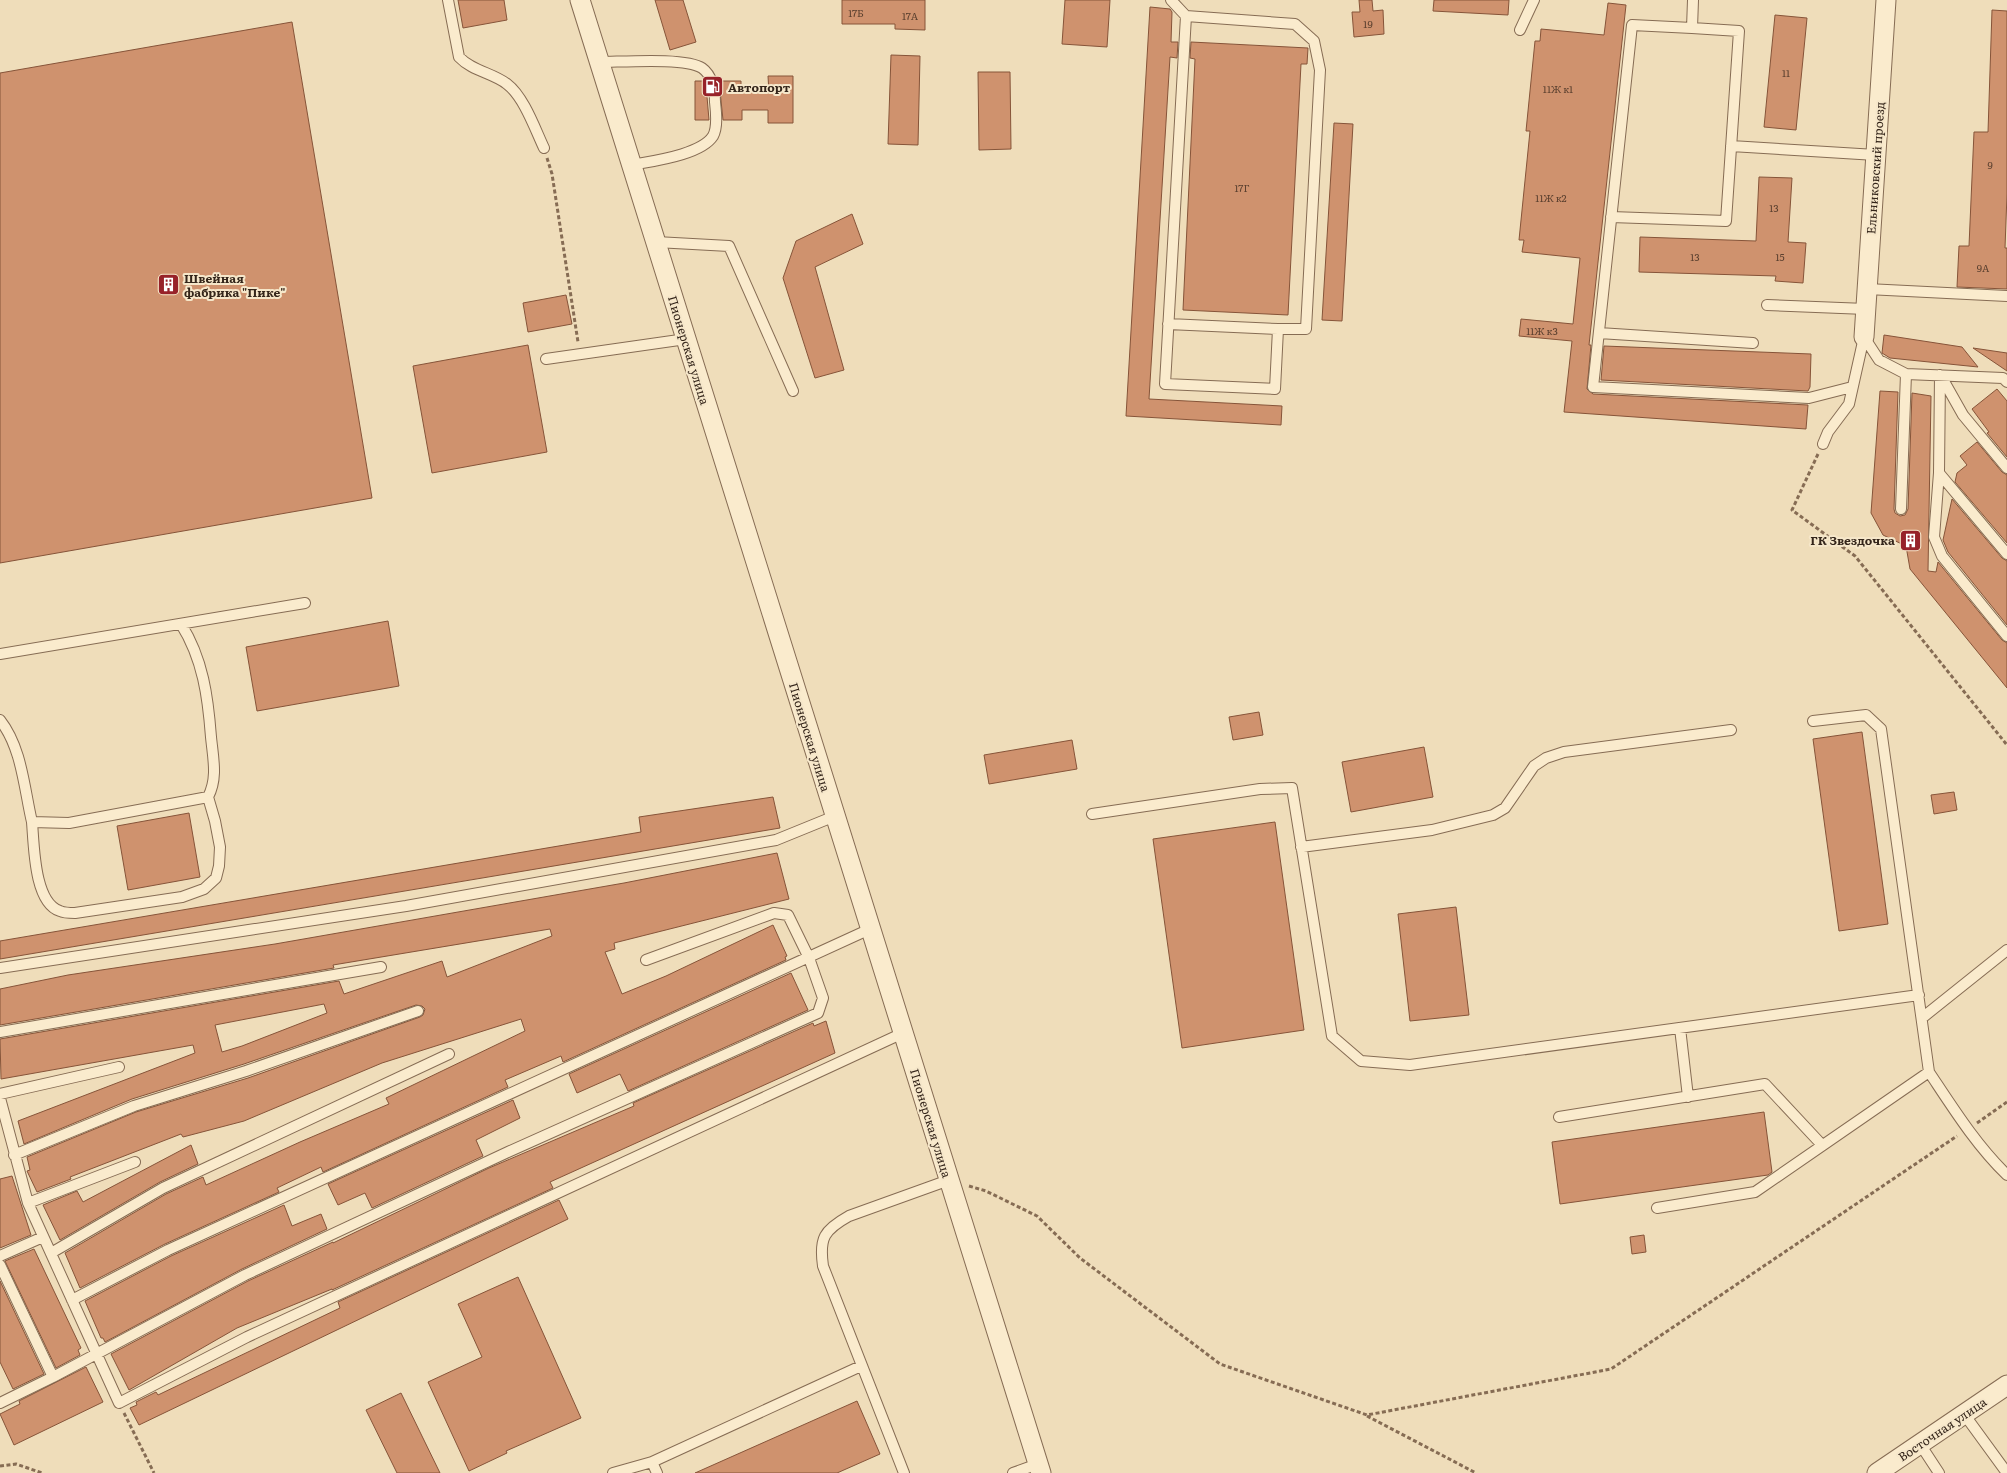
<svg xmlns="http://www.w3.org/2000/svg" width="2007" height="1473" font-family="Literata,serif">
	<rect width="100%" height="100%" fill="#efddba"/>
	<path fill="#cf926e" stroke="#865439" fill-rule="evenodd" d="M458,0H504L507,20L463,28Z
		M655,0H683L696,42L670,50Z
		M842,0H925V30L895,29V24H842Z
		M1065,0H1110L1107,47L1062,44Z
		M1359,0H1372L1373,11L1383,10L1384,34L1354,37L1352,12H1360Z
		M1434,0H1509L1508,15L1433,11Z
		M1608,3L1626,5L1589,345H1591L1587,389L1593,394L1808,405L1806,429L1564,412L1572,341L1519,336L1521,319L1573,324L1580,258L1522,252L1524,240H1519L1530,131H1526L1535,41H1540L1541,29L1604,35Z
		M1150,7L1170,9L1172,12L1171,42H1178L1177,58L1170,57L1149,399L1282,406L1281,425L1126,416Z
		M1992,10L2007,11V194L2005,248H2007V289L1957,287L1959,246H1969L1974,132H1988Z
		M1775,15L1807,18L1796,130L1764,127Z
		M292,22L372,498L0,563V73Z
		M1191,42L1308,48L1307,64H1301L1288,315L1183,310L1195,59L1190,58Z
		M891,55L920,56L918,145L888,144Z
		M978,72H1010L1011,149L979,150Z
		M768,76H793V123H768V110H742V120H723L719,81H741V92L769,93Z
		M695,81H704L706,85L709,120H695Z
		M1334,123L1353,124L1342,321L1322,320Z
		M1759,177L1792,178L1788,242L1806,243L1803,283L1775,281L1776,276L1639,272L1640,237L1756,241Z
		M852,214L863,244L815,267L844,370L815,378L783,278L796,241Z
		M566,295L572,324L528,332L523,303Z
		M1884,335L1962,347L1978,367L1890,358L1882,353Z
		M528,345L547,452L432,473L413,366Z
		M1604,346L1811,354L1810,387L1808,391L1601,380Z
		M1973,348L2007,353V371Z
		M1997,389L2007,401V457L1987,433L1989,432L1972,409Z
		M1880,391L1898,392L1894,509L1895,513L1900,516L1905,515L1908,509L1912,393L1931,396L1928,571L1936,572L1938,562L2002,640L2007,643V688L1910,569L1906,546L1883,535L1871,513Z
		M1977,442L2002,472L2007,475V543L1955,482L1957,473L1967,465L1960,456Z
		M1952,499L2002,558L2007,561V625L1948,552L1943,540Z
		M388,621L399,686L257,711L246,647Z
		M1259,712L1263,735L1233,740L1229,717Z
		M1862,732L1888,924L1839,931L1813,739Z
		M1072,740L1077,769L989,784L984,755Z
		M1424,747L1433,797L1351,812L1342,762Z
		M1954,792L1957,810L1934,814L1931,795Z
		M773,797L780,828L0,959V941L641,832L639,817Z
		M189,813L200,877L128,890L117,826Z
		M1275,822L1304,1030L1182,1048L1153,839Z
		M777,853L789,899L614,943L615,949L605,952L622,994L666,976L773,925L787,956L785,957L786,960L563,1062L561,1056L505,1080L508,1087L323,1172L321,1167L277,1188L279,1192L165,1244L80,1288L65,1253L166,1194L203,1177L206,1185L300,1142L389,1104L386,1098L525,1031L521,1019L382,1063L244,1121L183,1137L181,1134L70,1177L71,1179L37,1192L27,1171L30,1170L27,1157L136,1112L248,1078L420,1017L423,1015L425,1009L422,1006L416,1005L244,1064L132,1099L24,1144L18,1121L195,1053L193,1045L1,1079L0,1039L339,981L344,994L442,961L447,977L552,936L550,929L333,965L334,968L0,1025V989L68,975L275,944L624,883ZM324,1004L327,1013L242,1046L222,1052L215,1025Z
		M1456,907L1469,1015L1410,1021L1398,914Z
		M791,973L808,1010L628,1091L620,1074L577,1093L569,1074Z
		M826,1021L835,1053L550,1182L553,1188L332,1290V1289L237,1328L129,1390L111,1354L248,1281L333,1242V1243L489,1168L634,1106L633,1103L813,1023L814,1026Z
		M513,1100L520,1118L476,1140L483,1156L372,1208L365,1193L338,1205L328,1184Z
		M1764,1112L1772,1172L1768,1175L1560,1204L1552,1142Z
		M191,1145L198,1164L160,1182L60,1240L43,1205L77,1191L83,1202Z
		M12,1176L31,1235L0,1248V1179Z
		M559,1200L568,1219L139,1425L130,1408L137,1405L136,1402L156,1392L158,1395L340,1308L338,1302Z
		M284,1205L292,1226L321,1214L327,1229L242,1269L105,1342L103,1338H101L85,1301L171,1256Z
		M1644,1235L1646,1252L1632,1254L1630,1237Z
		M34,1249L81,1348L78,1350L80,1355L56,1368L5,1261Z
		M518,1277L581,1418L506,1451L507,1453L469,1471L428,1382L482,1357L458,1304Z
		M0,1281L44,1374L13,1389L0,1362Z
		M86,1367L103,1402L14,1445L0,1414L20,1404L19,1401Z
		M401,1393L440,1473H397L366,1410Z
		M857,1401L880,1454L837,1473H695Z"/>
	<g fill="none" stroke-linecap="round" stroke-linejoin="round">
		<defs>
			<path id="service" d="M448,0L459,57C472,71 493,73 507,84C524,97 535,129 544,148
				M1171,0L1186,16L1295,24L1314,41L1320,70L1306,329H1278L1275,389L1165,384L1186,16
				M1693,0L1692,28L1632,25L1593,387L1809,398L1852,387
				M1520,30L1534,0
				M600,62C621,62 686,57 702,68C712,75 715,90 715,102C716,111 718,127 713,136C701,155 652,161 632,165
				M1731,146L1876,155
				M1611,217L1726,221L1739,31L1692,28
				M656,242L729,246L793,391
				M1867,289L2007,296
				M1767,305L1866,309
				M1168,324L1278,329
				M1599,333L1753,343
				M1864,337L1879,360L1906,374L2003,378L2007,382
				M546,359L686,339
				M1940,375L1939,473L2007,554
				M1941,376L1963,415L2007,468
				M1823,444L1828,432L1849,404L1864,337
				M1939,473L1934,537L1942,556L2007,636
				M1901,509L1906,374
				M0,654L305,603
				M0,720C22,748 24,788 32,822L69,823L208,797
				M1813,721L1866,715L1881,729L1929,1072C1953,1108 1976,1145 2007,1175
				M1092,814L1260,789L1292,788L1332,1036L1361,1061L1410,1065L1919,995
				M32,822C34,845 34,903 60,911C64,913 70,913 75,913L182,897L204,889L216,878L219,866L220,847L215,821L208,797C218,778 213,758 211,737C208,697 203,659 181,624
				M1301,847L1432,830L1493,815L1505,808L1534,766L1546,758L1564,752L1731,730
				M0,968L406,906L776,840L835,816
				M1922,1018L2007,950
				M1680,1028L1688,1097
				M0,1032L381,967
				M0,1094L119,1067
				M0,1098L28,1203
				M1559,1117L1765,1084L1822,1145
				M14,1155L134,1106L246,1071L418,1011
				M135,1162L28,1203L119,1403L247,1337L903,1033
				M1657,1208L1755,1192L1929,1072
				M51,1253L163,1188L449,1054
				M0,1256L43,1237
				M0,1265L53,1377L245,1275L508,1152L818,1013L823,998L809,958L788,915L774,913L646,960
				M72,1300L168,1250L870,929
				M0,1403L53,1377
				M1964,1414L2007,1473
				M1920,1444L1939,1473
				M613,1473L652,1462
				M657,1473L652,1462L861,1366
				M904,1473L823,1266C819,1238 824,1230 849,1216L949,1180
				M1013,1473L1038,1464"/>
			<path id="minor" d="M580,0L1041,1473
				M1864,337L1886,0
				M1877,1473L2007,1385"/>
		</defs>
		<use href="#service" stroke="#866c54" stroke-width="12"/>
		<use href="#minor" stroke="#866c54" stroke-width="21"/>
		<path stroke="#866c54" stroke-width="3" stroke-dasharray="4 2.5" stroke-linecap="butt" d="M547,158L552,174L578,342
			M1818,454L1792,510L1855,556L2007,745
			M1977,1123L2007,1102
			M969,1186L986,1191L1037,1216L1080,1258L1220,1364L1367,1415L1611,1369L1957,1136
			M124,1413L154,1473
			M1367,1416L1476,1473
			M0,1466L16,1464L42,1473"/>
		<use href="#service" stroke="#faebcd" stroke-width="10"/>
		<use href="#minor" stroke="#faebcd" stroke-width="19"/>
	</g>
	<defs>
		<symbol id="fuel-square" viewBox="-11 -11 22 22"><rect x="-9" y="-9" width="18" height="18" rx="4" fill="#972229" stroke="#f6e7ca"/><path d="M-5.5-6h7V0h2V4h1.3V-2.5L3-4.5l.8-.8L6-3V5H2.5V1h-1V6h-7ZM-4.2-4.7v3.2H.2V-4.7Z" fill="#fff"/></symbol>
		<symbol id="building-square" viewBox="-11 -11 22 22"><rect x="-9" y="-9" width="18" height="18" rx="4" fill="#972229" stroke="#f6e7ca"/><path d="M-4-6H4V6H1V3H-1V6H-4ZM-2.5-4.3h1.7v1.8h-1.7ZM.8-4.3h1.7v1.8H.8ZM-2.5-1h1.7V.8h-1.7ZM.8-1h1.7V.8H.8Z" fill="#fff"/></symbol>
	</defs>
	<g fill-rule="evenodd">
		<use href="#fuel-square" x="700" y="74" width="25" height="25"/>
		<use href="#building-square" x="156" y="272" width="25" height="25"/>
		<use href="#building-square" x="1898" y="528" width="25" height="25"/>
	</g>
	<g text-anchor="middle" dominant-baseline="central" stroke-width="4" stroke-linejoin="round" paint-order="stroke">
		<g font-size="10" fill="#5b402f">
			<text x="856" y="12">17Б</text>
			<text x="910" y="15">17А</text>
			<text x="1368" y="23">19</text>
			<text x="1786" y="72">11</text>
			<text x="1558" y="88">11Ж к1</text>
			<text x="1990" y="164">9</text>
			<text x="1242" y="187">17Г</text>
			<text x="1551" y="197">11Ж к2</text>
			<text x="1774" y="207">13</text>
			<text x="1695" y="256">13</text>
			<text x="1780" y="256">15</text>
			<text x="1983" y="267">9А</text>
			<text x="1542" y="330">11Ж к3</text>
		</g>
		<g font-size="12" font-weight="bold" fill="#34251a" stroke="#f6e7ca" text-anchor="start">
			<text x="728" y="87">Автопорт</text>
			<text x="184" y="278">Швейная<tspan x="184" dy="14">фабрика "Пике"</tspan></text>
			<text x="1895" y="540" text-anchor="end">ГК Звездочка</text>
		</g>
		<g font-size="12" fill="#34251a" stroke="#f6e7ca">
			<text transform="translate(1875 168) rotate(-86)">Ельниковский проезд</text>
			<text transform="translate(689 350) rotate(73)">Пионерская улица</text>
			<text transform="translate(810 737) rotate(73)">Пионерская улица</text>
			<text transform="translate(931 1123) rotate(73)">Пионерская улица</text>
			<text transform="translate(1942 1429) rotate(-34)">Восточная улица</text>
		</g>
	</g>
</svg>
